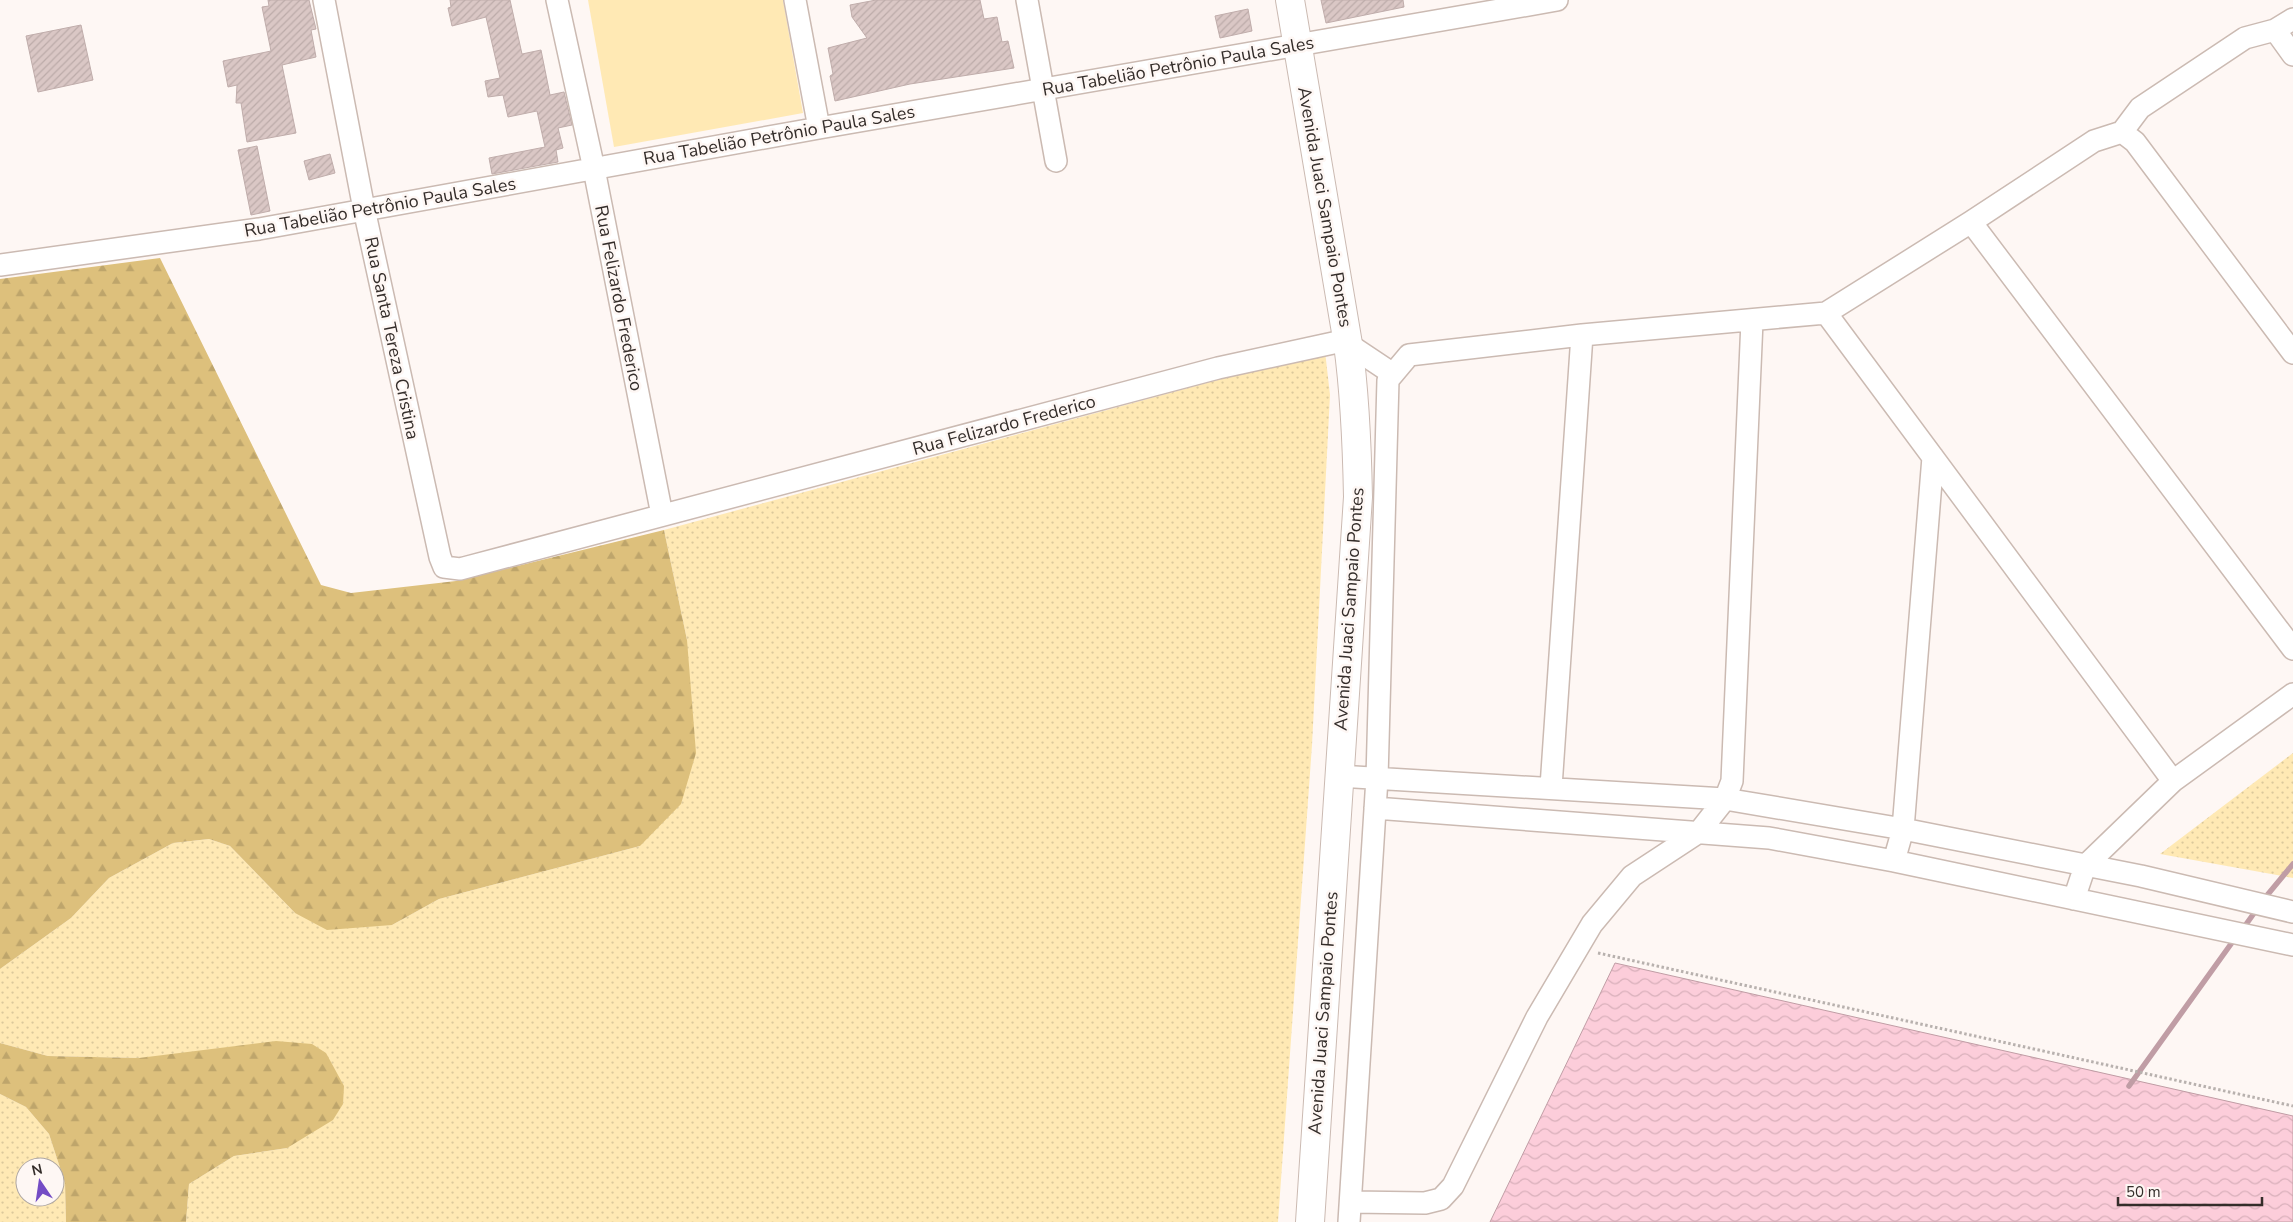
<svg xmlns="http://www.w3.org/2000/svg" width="2293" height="1222" font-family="'Nunito Sans',sans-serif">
	<defs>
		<pattern id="grass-dots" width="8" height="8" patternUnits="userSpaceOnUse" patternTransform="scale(1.25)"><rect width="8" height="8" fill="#ffe9b4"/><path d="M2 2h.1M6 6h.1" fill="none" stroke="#dbc89b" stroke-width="1.8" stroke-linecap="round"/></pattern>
		<pattern id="forest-firs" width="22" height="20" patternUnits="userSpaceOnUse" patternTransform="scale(1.25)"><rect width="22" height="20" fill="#ddc07c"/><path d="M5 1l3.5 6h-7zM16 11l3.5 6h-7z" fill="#bea56b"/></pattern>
		<pattern id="water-waves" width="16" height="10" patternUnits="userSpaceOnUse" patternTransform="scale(1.25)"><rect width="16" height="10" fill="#fccdda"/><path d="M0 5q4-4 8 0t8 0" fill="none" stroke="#d9b0bb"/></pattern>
		<pattern id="building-hatch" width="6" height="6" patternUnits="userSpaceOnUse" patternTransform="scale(1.25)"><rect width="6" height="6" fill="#dac7c5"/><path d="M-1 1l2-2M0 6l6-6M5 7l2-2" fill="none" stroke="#bcaba9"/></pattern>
	</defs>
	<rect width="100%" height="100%" fill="#fef7f4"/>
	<path fill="url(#grass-dots)" fill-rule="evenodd" d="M1325,351L1330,395L1312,745L1278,1222H186L189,1184L234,1156L287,1148L139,1058L48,1056L0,1043V969L71,918L109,878L173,843L209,839L230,846L295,913L392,925L439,899L640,846L687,640L664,530Z
		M2293,753V878L2160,854Z
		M0,1094L26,1107L49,1134L65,1183L66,1222H0ZM25,1167H55V1197H25Z"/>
	<path fill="url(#forest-firs)" d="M160,258L321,585L351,593L456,581L664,530L687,640L696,753L681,804L640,846L439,899L392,925L327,930L295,913L230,846L209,839L173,843L109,878L71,918L0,969V279Z
		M276,1041L312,1044L326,1053L344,1086L343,1104L333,1120L287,1148L234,1156L189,1184L186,1222H66L65,1183L49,1134L26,1107L0,1094V1043L48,1056L139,1058Z"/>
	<path fill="#ffe9b4" d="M588,0H783L803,113L614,147Z"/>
	<path fill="url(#water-waves)" stroke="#c09da5" d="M1615,963L2293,1116V1222H1490Z"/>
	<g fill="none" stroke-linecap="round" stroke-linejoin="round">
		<path stroke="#c09da5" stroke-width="5.5" d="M2264,899L2293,864
			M2242,930L2257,909
			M2129,1086L2236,937"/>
	</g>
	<path fill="url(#building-hatch)" stroke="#c0adab" d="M268,0H309L316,29L311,30L316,57L282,65L296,133L247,142L241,103H236L237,85L228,87L223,61L271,51L262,7L269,6Z
		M450,0H510L522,54L541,50L550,95L564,92L572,125L558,128L563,148L556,150L558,162L492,174L489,158L545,147L537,111L508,117L503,95L488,97L485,81L500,78L486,17L452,26L448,8L451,7Z
		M876,0H980L984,19L997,17L1002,42L1008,41L1014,68L910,84L835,101L830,76L833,74L828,48L867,38L852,17L850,5Z
		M1321,0H1403L1404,7L1326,23Z
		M1248,9L1252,31L1220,38L1215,16Z
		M81,25L93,80L38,92L26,36Z
		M257,146L270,211L251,215L238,150Z
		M330,154L335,173L309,180L304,161Z"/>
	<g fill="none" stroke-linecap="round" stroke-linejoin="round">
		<defs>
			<path id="street" d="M324,0L364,209L440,557L444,567L460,569L1218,368L1347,340
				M557,0L594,169L662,515
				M795,0L819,128
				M1027,0L1056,161
				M2293,19L2275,30L2293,55
				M2122,132L2140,108L2245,38L2275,30
				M1971,222L2293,649
				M0,265L259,229L819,128L1557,0
				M1826,313L2173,781
				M1348,344L1393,374
				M1338,776L1725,799L1903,829L2141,876L2293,912
				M1551,787L1582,335
				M1375,808L1769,838L1894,861L2293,945
				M1894,861L1903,829L1933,457
				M2074,899L2085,866L2173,781L2293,694
				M1351,1202L1425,1203L1441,1199L1453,1186L1537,1017L1592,924L1632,876L1699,832L1725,799L1732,781L1752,321
				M1349,1222L1377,778L1388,380L1409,355L1582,335L1826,313L1971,222L2094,141L2122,132L2135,142L2293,353"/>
			<path id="secondary" d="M1290,0L1348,344C1355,395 1357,445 1358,497L1310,1222"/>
		</defs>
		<use href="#street" stroke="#cbbab2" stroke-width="24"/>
		<use href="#secondary" stroke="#cbbab2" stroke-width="30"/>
		<path stroke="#b8b1ae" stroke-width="3" stroke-dasharray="2.5 2.5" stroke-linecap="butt" d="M1598,953L2293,1106"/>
		<use href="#street" stroke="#fff" stroke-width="21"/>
		<use href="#secondary" stroke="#fff" stroke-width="28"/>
	</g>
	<g text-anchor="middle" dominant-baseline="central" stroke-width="5" stroke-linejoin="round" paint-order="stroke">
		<g font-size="18" fill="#342d2a" stroke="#fef7f4">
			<text transform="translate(1178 66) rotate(-10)">Rua Tabelião Petrônio Paula Sales</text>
			<text transform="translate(779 135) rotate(-10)">Rua Tabelião Petrônio Paula Sales</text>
			<text transform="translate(380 207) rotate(-10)">Rua Tabelião Petrônio Paula Sales</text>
			<text transform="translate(1325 207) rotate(80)">Avenida Juaci Sampaio Pontes</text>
			<text transform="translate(619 298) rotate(79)">Rua Felizardo Frederico</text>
			<text transform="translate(392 338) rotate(78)">Rua Santa Tereza Cristina</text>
			<text transform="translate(1004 425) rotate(-15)">Rua Felizardo Frederico</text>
			<text transform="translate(1349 609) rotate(-86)">Avenida Juaci Sampaio Pontes</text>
			<text transform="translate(1323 1013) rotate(-86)">Avenida Juaci Sampaio Pontes</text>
		</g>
	</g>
	<g transform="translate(40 1182) rotate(347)"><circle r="24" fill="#fef7f4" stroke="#ada6a3"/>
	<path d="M0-4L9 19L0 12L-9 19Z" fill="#744cc5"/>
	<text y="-8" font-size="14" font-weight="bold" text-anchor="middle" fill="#342d2a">N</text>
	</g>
	<path d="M2118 1197v8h144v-8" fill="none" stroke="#342d2a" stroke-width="2.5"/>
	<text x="2126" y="1197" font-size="15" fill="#342d2a" stroke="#fef7f4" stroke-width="4" paint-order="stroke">50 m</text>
</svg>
